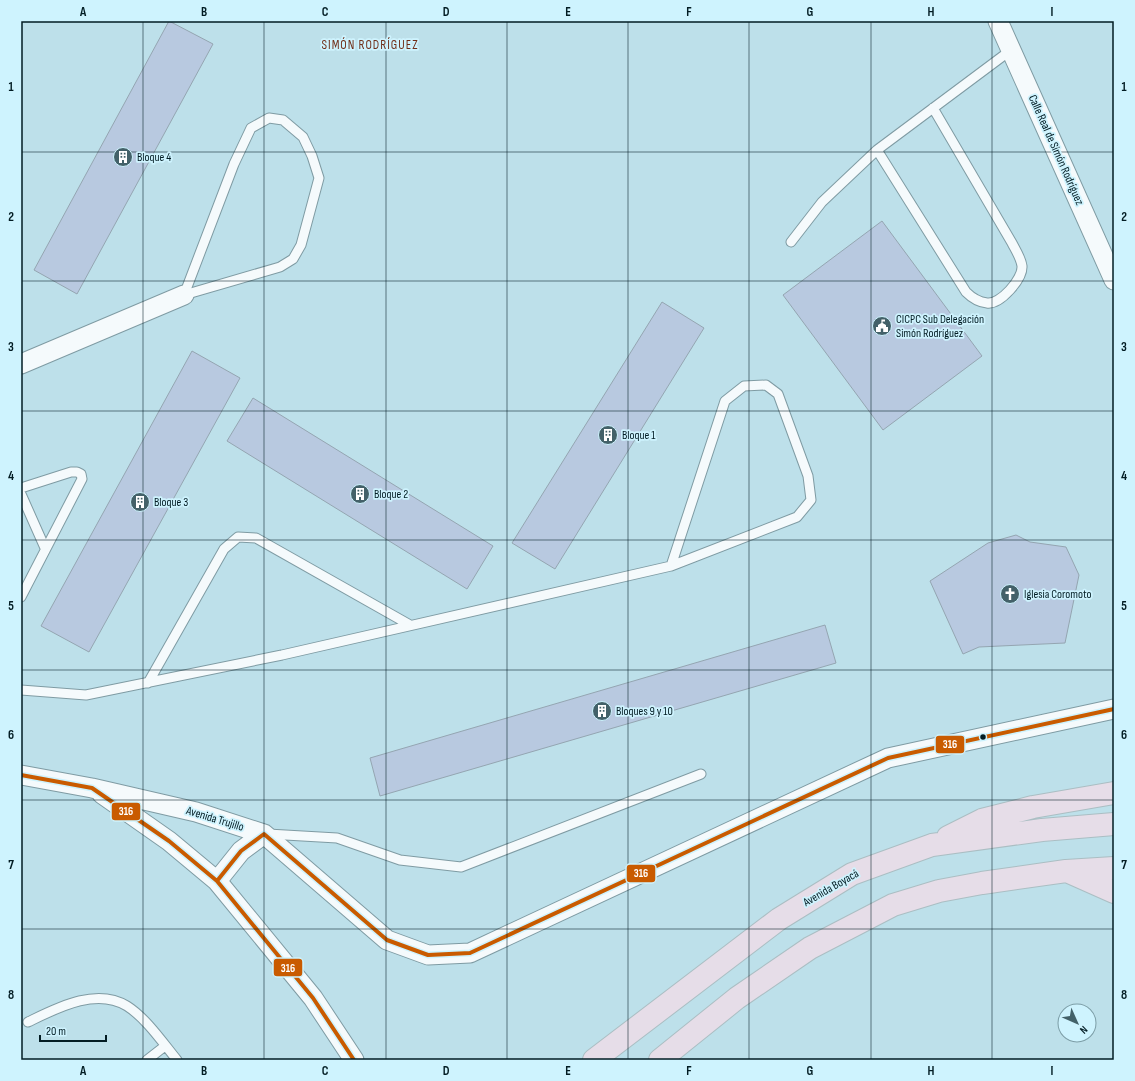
<svg xmlns="http://www.w3.org/2000/svg" width="1135" height="1081" font-family="'Sofia Sans Condensed',sans-serif">
	<rect width="100%" height="100%" fill="#bde0ea"/>
	<path fill="#b8c9e0" stroke="#94a5b1" d="M169,21L213,44L77,294L34,270Z
		M882,221L982,356L883,430L783,295Z
		M662,302L704,328L555,569L512,543Z
		M192,351L240,378L89,652L41,626Z
		M253,398L493,546L467,589L227,441Z
		M1016,535L1030,542L1066,547L1079,575L1065,643L979,647L963,654L930,581L988,543Z
		M825,625L836,663L380,796L370,758Z"/>
	<g fill="none" stroke-linecap="round" stroke-linejoin="round">
		<defs>
			<path id="lane" d="M269,118L283,120L303,137L312,156L319,178L301,245L293,259L280,267L184,295L234,164L251,128Z
				M877,150L966,292C972,298 978,302 987,303C1000,305 1023,279 1022,266C1021,258 1015,249 1012,243L933,108
				M791,242L822,202L877,150L1011,50
				M21,488L71,472H77L81,474L82,479L21,597
				M21,494L45,548
				M148,683L224,549L238,537L256,538L410,625
				M21,690L86,695L282,655L671,566L797,517L811,500L808,476L778,394L766,385L744,386L725,401L671,566
				M268,834L337,838L400,860L461,867L701,774
				M28,1022C57,1008 96,987 127,1006C146,1018 163,1043 177,1060
				M147,1060L165,1046"/>
			<path id="street" d="M998,21L1114,280
				M21,364L184,295
				M21,775L92,788L196,812L264,834L387,940L428,955L470,953L888,758L1114,709
				M102,794L169,841L217,881L313,998L354,1060
				M217,881L241,851L264,834"/>
			<path id="highway" d="M948,837L982,820L1033,807L1114,793
				M1069,872L1114,892
				M594,1060L779,919L852,874L932,845L1042,830L1114,824
				M660,1060L737,998L810,948L893,905L939,891L982,883L1066,871L1114,868"/>
		</defs>
		<use href="#lane" stroke="#7f9ba3" stroke-width="11"/>
		<use href="#street" stroke="#7f9ba3" stroke-width="21"/>
		<use href="#highway" stroke="#abbec3" stroke-width="24"/>
		<use href="#lane" stroke="#f5fafc" stroke-width="9"/>
		<use href="#street" stroke="#f5fafc" stroke-width="19"/>
		<use href="#highway" stroke="#e6dde8" stroke-width="22"/>
		<defs>
			<path id="bus-1" d="M21,775L92,788L169,841L217,881L313,998L354,1060
				M217,881L241,851L264,834L387,940L428,955L470,953L888,758L1114,709"/>
		</defs>
		<use href="#bus-1" stroke="#cef3fe" stroke-width="7"/>
		<use href="#bus-1" stroke="#c95b00" stroke-width="4"/>
	</g>
	<path fill="none" stroke="#021c23" stroke-width="1" stroke-opacity="0.55" d="M143,21V1060M264,21V1060M386,21V1060M507,21V1060M628,21V1060M749,21V1060M871,21V1060M992,21V1060M21,152H1114M21,281H1114M21,411H1114M21,540H1114M21,670H1114M21,800H1114M21,929H1114"/>
	<defs>
		<symbol id="building-disc" viewBox="-11 -11 22 22"><circle r="9.5" fill="#436169" stroke="#cef3fe"/><path d="M-4-6H4V6H1V3H-1V6H-4ZM-2.5-4.3h1.7v1.8h-1.7ZM.8-4.3h1.7v1.8H.8ZM-2.5-1h1.7V.8h-1.7ZM.8-1h1.7V.8H.8Z" fill="#fff"/></symbol>
		<symbol id="civic-disc" viewBox="-11 -11 22 22"><circle r="9.5" fill="#436169" stroke="#cef3fe"/><path d="M-.6-6.5H3V-4.5H.6V-3L4-1V1h2V6H-6V1h2V-1L-.6-3ZM-1.2 2.5V6h2.4V2.5Z" fill="#fff"/></symbol>
		<symbol id="church-disc" viewBox="-11 -11 22 22"><circle r="9.5" fill="#436169" stroke="#cef3fe"/><path d="M-1.2-6h2.4v3.5h3.3v2.4h-3.3V6h-2.4V-.1h-3.3v-2.4h3.3Z" fill="#fff"/></symbol>
	</defs>
	<g fill-rule="evenodd">
		<use href="#building-disc" x="112" y="146" width="22" height="22"/>
		<use href="#civic-disc" x="871" y="315" width="22" height="22"/>
		<use href="#building-disc" x="597" y="424" width="22" height="22"/>
		<use href="#building-disc" x="349" y="483" width="22" height="22"/>
		<use href="#building-disc" x="129" y="491" width="22" height="22"/>
		<use href="#church-disc" x="999" y="583" width="22" height="22"/>
		<use href="#building-disc" x="591" y="700" width="22" height="22"/>
	</g>
	<circle fill="#021c23" stroke="#cef3fe" stroke-width="1.5" cx="983" cy="737" r="3.5"/>
	<g text-anchor="middle" dominant-baseline="central" stroke-width="3.5" stroke-linejoin="round" paint-order="stroke">
		<g font-size="12" fill="#021c23" stroke="#cef3fe">
			<text transform="translate(1056 150) rotate(66)">Calle Real de Simón Rodríguez</text>
			<text transform="translate(215 819) rotate(17)">Avenida Trujillo</text>
			<text transform="translate(831 888) rotate(-30)">Avenida Boyacá</text>
		</g>
		<g font-size="12" fill="#021c23" stroke="#cef3fe" text-anchor="start">
			<text x="137" y="157">Bloque 4</text>
			<text x="896" y="319">CICPC Sub Delegación<tspan x="896" dy="14">Simón Rodríguez</tspan></text>
			<text x="622" y="435">Bloque 1</text>
			<text x="374" y="494">Bloque 2</text>
			<text x="154" y="502">Bloque 3</text>
			<text x="1024" y="594">Iglesia Coromoto</text>
			<text x="616" y="711">Bloques 9 y 10</text>
		</g>
		<g font-size="13" letter-spacing="1" fill="#702e18" stroke="#cef3fe">
			<text x="370" y="45">SIMÓN RODRÍGUEZ</text>
		</g>
	</g>
	<g stroke="#cef3fe" stroke-width="1.5">
		<rect x="935" y="735" width="30" height="19" rx="4" fill="#c95b00"/>
		<rect x="111" y="802" width="30" height="19" rx="4" fill="#c95b00"/>
		<rect x="626" y="864" width="30" height="19" rx="4" fill="#c95b00"/>
		<rect x="273" y="958" width="30" height="19" rx="4" fill="#c95b00"/>
	</g>
	<g font-size="11" text-anchor="middle" font-weight="bold" fill="#fff">
		<text x="950" y="748">316</text>
		<text x="126" y="815">316</text>
		<text x="641" y="877">316</text>
		<text x="288" y="972">316</text>
	</g>
	<rect width="1135" height="1081" fill="none" stroke="#cef3fe" stroke-width="44"/>
	<g transform="translate(1077 1023) rotate(135)"><circle r="19" fill="#cef3fe" stroke="#7c9da6"/>
	<path d="M0-3L7 15L0 10L-7 15Z" fill="#436169"/>
	<text y="-6" font-size="11" font-weight="bold" text-anchor="middle" fill="#021c23">N</text>
	</g>
	<path d="M40 1035v6h66v-6" fill="none" stroke="#021c23" stroke-width="2"/>
	<text x="46" y="1035" font-size="12" fill="#021c23" stroke="#cef3fe" stroke-width="3" paint-order="stroke">20 m</text>
	<rect x="22" y="22" width="1091" height="1037" fill="none" stroke="#021c23" stroke-width="1.5"/>
	<g font-size="13" text-anchor="middle" font-weight="bold" fill="#021c23">
		<text x="83" y="16">A</text>
		<text x="204" y="16">B</text>
		<text x="325" y="16">C</text>
		<text x="446" y="16">D</text>
		<text x="568" y="16">E</text>
		<text x="689" y="16">F</text>
		<text x="810" y="16">G</text>
		<text x="931" y="16">H</text>
		<text x="1052" y="16">I</text>
		<text x="11" y="91">1</text>
		<text x="1124" y="91">1</text>
		<text x="11" y="221">2</text>
		<text x="1124" y="221">2</text>
		<text x="11" y="351">3</text>
		<text x="1124" y="351">3</text>
		<text x="11" y="480">4</text>
		<text x="1124" y="480">4</text>
		<text x="11" y="610">5</text>
		<text x="1124" y="610">5</text>
		<text x="11" y="739">6</text>
		<text x="1124" y="739">6</text>
		<text x="11" y="869">7</text>
		<text x="1124" y="869">7</text>
		<text x="11" y="999">8</text>
		<text x="1124" y="999">8</text>
		<text x="83" y="1075">A</text>
		<text x="204" y="1075">B</text>
		<text x="325" y="1075">C</text>
		<text x="446" y="1075">D</text>
		<text x="568" y="1075">E</text>
		<text x="689" y="1075">F</text>
		<text x="810" y="1075">G</text>
		<text x="931" y="1075">H</text>
		<text x="1052" y="1075">I</text>
	</g>
</svg>
